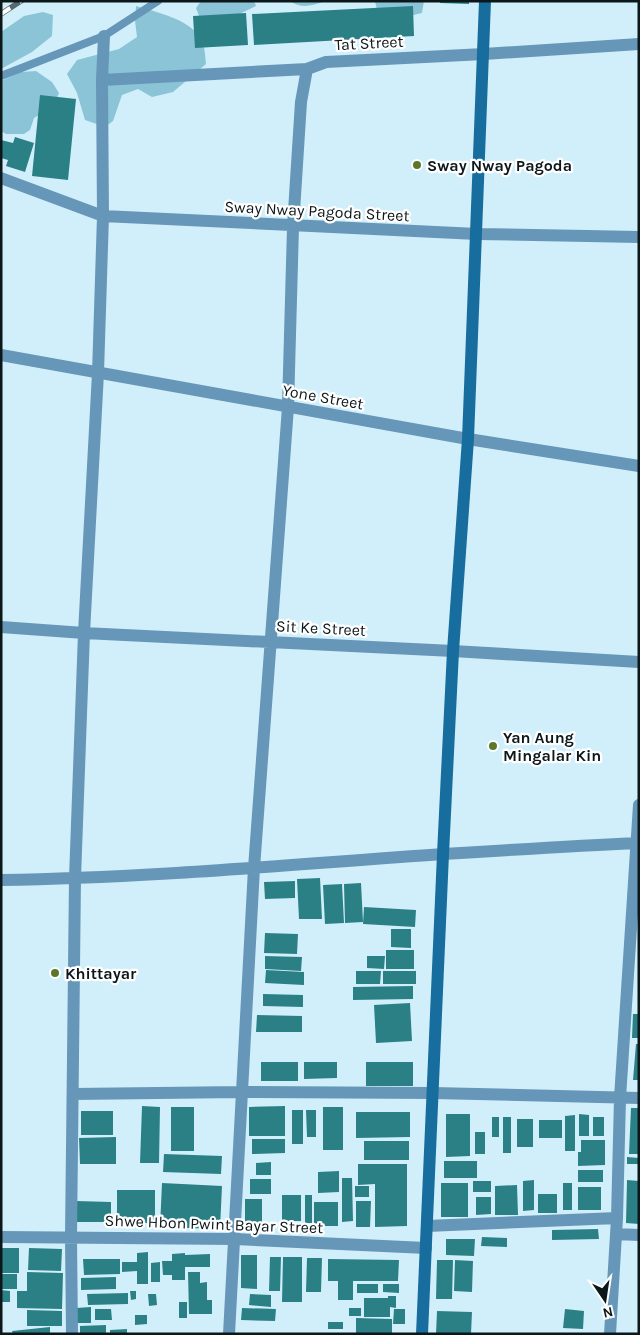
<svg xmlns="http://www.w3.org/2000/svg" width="640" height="1335" font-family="Karla,sans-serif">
	<rect width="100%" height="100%" fill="#d1effa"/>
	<path fill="#8bc4d7" d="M201,1H254L256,6L233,17L202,24L196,8Z
		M290,1H325C312,6 301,9 290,1Z
		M375,1H424L422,13L405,17L377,10Z
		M136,6C156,12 188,19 200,37C205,44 205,56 206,64L173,92L152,97L138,89L122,95L113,121L105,127L85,120L77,93L67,74L77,60L119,49L137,37L135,21Z
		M43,12L53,15L52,36L32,52L1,69V32L24,16Z
		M36,71L52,82L59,93L53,107L34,118L30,130L24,134H6L1,131V81L21,72Z"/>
	<path fill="#2b8086" d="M440,1H469V4L440,3Z
		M413,6L414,36L254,45L252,14Z
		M246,13L248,45L195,48L193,16Z
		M40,95L76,99L68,180L32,176Z
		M15,137L34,143L25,172L6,166L8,160L1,158V140L13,143Z
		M320,878L322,919H299L297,879Z
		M295,881V898L265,899L264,882Z
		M361,883L363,922L345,923L344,884Z
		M342,884L344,923L325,924L323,885Z
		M364,907L416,910L415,927L363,924Z
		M391,929H411V948L391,947Z
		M265,933L298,934L297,954L264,953Z
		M386,950H414V969H386Z
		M265,956L302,957L301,971L265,969Z
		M367,956H385L384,969L367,968Z
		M266,970L304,972V985L265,983Z
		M356,971H381L380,984H356Z
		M383,971H416V984H383Z
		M413,986V999L353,1000V987Z
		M263,994L303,995V1007L263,1006Z
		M410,1003L412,1041L376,1043L374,1005Z
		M633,1014H639V1038H632Z
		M257,1015L302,1016V1032H256Z
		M636,1044H639V1080H633Z
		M261,1062H298V1081H261Z
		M304,1062H337V1078L304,1079Z
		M366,1062H413V1086H366Z
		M142,1106L160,1107L159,1163H140Z
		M285,1106V1136H249V1107Z
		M171,1107H194V1151H171Z
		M323,1107H343V1150H323Z
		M631,1108H639V1154H629Z
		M292,1110H303V1144H292Z
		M306,1110H316V1137H307Z
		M81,1111H113V1135H81Z
		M356,1112H410V1137L356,1138Z
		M446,1114H470V1156L446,1157Z
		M579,1114L589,1115V1136H579Z
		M575,1115V1151H565V1116Z
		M492,1117H499V1137H492Z
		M503,1117H511V1153H503Z
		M593,1117H604V1136H593Z
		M517,1119H533V1147H517Z
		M539,1120H562V1138H539Z
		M475,1132H485V1154H475Z
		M116,1137V1164H80L79,1138Z
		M252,1139H285V1153L252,1154Z
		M581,1140H605V1165L578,1166V1152H581Z
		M364,1141H409V1160H364Z
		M164,1154L222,1156L221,1174L163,1172Z
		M627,1157L639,1158V1164H627Z
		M444,1161H477V1178H444Z
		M271,1162V1175H256V1163Z
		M358,1164H407V1226L375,1227V1184L358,1185Z
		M578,1170H603V1182H578Z
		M339,1171V1192L318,1193V1172Z
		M342,1178H352L353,1221L342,1222Z
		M250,1179H271V1194H250Z
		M534,1180V1210L523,1211V1181Z
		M627,1180L639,1181V1224L626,1223Z
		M473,1181H491V1192H473Z
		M162,1183L222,1186L220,1229L160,1227Z
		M441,1183H468V1217H441Z
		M563,1183H572V1210H563Z
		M517,1185L518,1215H495V1186Z
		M355,1186H369V1197H355Z
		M578,1187H601V1210H578Z
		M117,1190H155V1223H117Z
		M538,1194H557V1213H538Z
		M282,1195H301V1221H282Z
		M305,1195H312V1223H305Z
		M476,1197H491V1214L476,1215Z
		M245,1199H262V1223H245Z
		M76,1201L111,1202V1222H76Z
		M356,1201H371L370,1227H356Z
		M314,1202H338V1226H314Z
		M598,1229L599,1239L552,1240V1230Z
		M482,1237L507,1238V1247L481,1246Z
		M446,1239H475L474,1256L446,1255Z
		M1,1248H19V1273H1Z
		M29,1248L62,1249L61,1271L28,1270Z
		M148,1252V1284H137V1271L122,1272V1262H137V1253Z
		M185,1253V1255L210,1254V1267H185V1280H172V1275H163L162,1261H172V1254Z
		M241,1255H257V1289L241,1288Z
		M270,1257H281L280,1291H269Z
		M283,1257H302V1302H282Z
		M307,1258H322L321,1292H306Z
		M83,1259H120V1274L84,1275Z
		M328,1259L399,1260L398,1281H353V1300H338V1281H328Z
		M437,1260H453L452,1299H436Z
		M455,1260L473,1261L472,1292L454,1291Z
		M160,1262V1282H151V1263Z
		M27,1272L63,1273L62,1309L17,1308V1291H27Z
		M188,1272H200V1283L207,1282V1300H212V1314H189Z
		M1,1274H17V1289H1Z
		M116,1277V1289L81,1290V1278Z
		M357,1284H378V1293H357Z
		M383,1284H399V1293L383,1292Z
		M1,1290L10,1291V1302H1Z
		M130,1291H136V1299L131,1300Z
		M128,1293V1304L88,1305L87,1294Z
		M148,1294H156L157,1305L149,1306Z
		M250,1294L271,1295V1307L249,1305Z
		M388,1296H396V1308L390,1307V1317H364V1298H388Z
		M179,1302H187V1318H179Z
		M91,1307V1323H77L76,1308Z
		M242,1308L276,1309L275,1321L241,1320Z
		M349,1308H361V1316H349Z
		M95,1309H111L112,1320H95Z
		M394,1309H405V1324H393Z
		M565,1309L584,1311L583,1329L563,1328Z
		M27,1310L62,1311V1326H27Z
		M437,1311L472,1312L471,1334H436Z
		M135,1315H147V1324L135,1325Z
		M356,1318L392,1319V1333H356Z
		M328,1322H343V1329H328Z
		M106,1325V1334H80V1326Z
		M50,1327V1334H13L12,1331Z
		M127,1329V1334H110V1330Z"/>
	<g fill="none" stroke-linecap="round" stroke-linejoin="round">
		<path stroke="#6797b8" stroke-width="8" d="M1,76L104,36L158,1"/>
		<path stroke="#6797b8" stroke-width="12" d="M102,80L307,69L326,62L484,54L639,44
			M1,178L103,216L477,234L639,237
			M1,355L468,439L639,466
			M1,627L84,633L453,651L639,662
			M1,880C149,878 296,864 443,854C508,850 573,846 639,843
			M73,1094L242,1092L433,1093L639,1098
			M427,1226L617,1218
			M616,1234L639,1235
			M1,1237L235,1239L426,1248
			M72,1334L71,1237L75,878L84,633L98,373L103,216L102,80L104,36
			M229,1334L254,868L288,407L293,227L301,102L307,69
			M610,1334L617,1218L620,1098L639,805"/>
		<path stroke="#176d9d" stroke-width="12" d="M422,1334L443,854L453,651L468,439L485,1"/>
		<defs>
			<path id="rail" d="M1,14L21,1"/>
		</defs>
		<use href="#rail" stroke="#57696f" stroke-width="5.5"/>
		<use href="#rail" stroke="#fff" stroke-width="4" stroke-dasharray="11" stroke-linecap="butt"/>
	</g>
	<g fill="#5b772b" stroke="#fff" stroke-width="2">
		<circle cx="417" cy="165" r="5"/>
		<circle cx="493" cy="746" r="5"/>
		<circle cx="55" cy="973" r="5"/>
	</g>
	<g text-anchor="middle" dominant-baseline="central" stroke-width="4.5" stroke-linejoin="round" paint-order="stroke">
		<g font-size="16" fill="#0c171a" stroke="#fff">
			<text transform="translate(369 43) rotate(-3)">Tat Street</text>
			<text transform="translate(317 211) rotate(3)">Sway Nway Pagoda Street</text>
			<text transform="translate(323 397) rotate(10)">Yone Street</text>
			<text transform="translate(321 628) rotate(3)">Sit Ke Street</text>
			<text transform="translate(214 1224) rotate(2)">Shwe Hbon Pwint Bayar Street</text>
		</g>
		<g font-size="16" font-weight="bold" fill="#0c171a" stroke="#fff" text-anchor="start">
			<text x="427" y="165">Sway Nway Pagoda</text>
			<text x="503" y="737">Yan Aung<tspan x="503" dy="18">Mingalar Kin</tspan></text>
			<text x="65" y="973">Khittayar</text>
		</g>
	</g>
	<rect width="640" height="1335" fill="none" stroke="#0c171a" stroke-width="5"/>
	<g transform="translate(605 1300) rotate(167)" stroke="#ffffff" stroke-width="4" paint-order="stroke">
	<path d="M0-4L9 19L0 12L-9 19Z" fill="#0c171a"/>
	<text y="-8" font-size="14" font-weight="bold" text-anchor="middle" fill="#0c171a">N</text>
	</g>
</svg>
